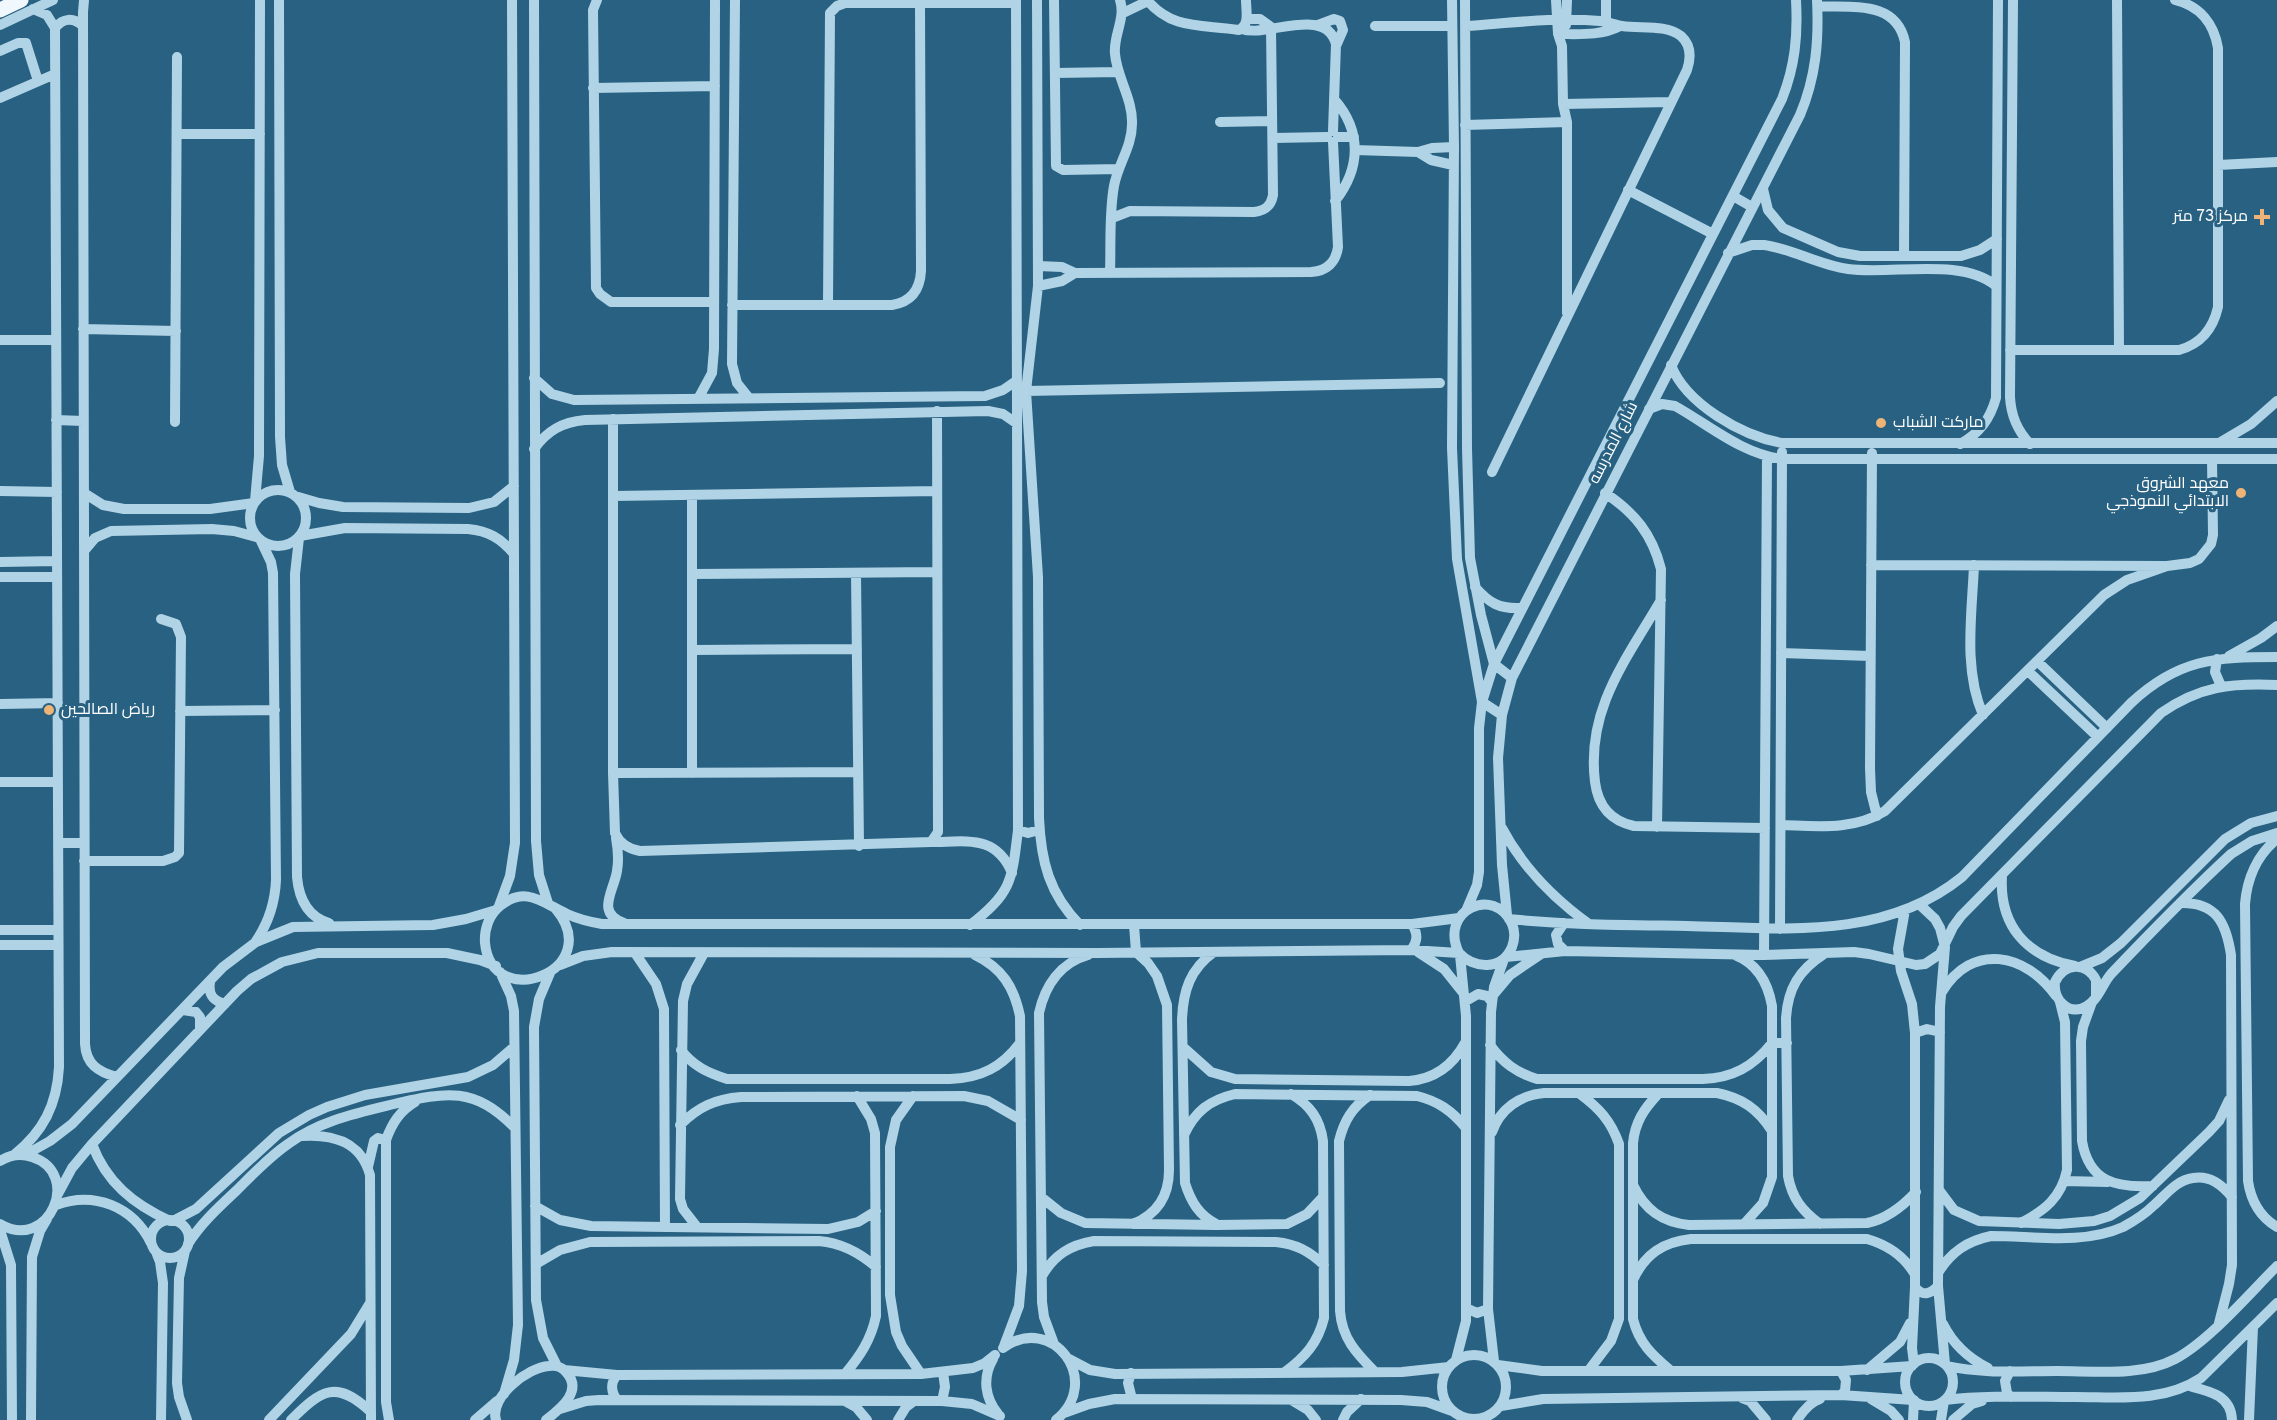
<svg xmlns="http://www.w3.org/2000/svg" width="2277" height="1420" font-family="Overpass,Cairo,sans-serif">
	<rect width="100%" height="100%" fill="#286181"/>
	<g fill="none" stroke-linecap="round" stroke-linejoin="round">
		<path stroke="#b0d3e6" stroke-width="10" d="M84,0L83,12L85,1044C86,1064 98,1072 117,1077
			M279,0L280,437L282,465L290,492
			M534,0L536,841L539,875L548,903
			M597,0L593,10L596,288L600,294L611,302H714
			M735,0L732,364L737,383L749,398
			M1037,0L1038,286L1026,391L1038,577L1039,818C1041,861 1049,894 1080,925
			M1054,0L1056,166L1063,170L1119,169
			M1147,0C1173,31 1203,24 1239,30C1250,25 1246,11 1246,0
			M1452,0L1454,147L1452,448L1457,559L1482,702L1502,715
			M1465,0L1467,448L1470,558L1481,615L1494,664L1512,678
			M1556,0L1558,34L1562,46L1563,104L1567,122V313
			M1606,0V22
			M2013,0L2010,397C2011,416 2017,430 2030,444
			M2117,0L2119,350
			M1818,6C1853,8 1896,0 1905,42L1904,256
			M1123,13L1148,1
			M0,25L53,0
			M1318,25L1334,19L1340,21L1343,30L1336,46
			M1566,25L1567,0
			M1375,26H1452
			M1466,26C1510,23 1556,17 1600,21C1608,22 1615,25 1622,26C1641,29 1665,24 1681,36C1691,45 1691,58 1687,70L1492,472
			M55,28C63,18 73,17 83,26
			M1242,29C1266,38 1326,5 1336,44L1333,131
			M1558,34C1579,34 1601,36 1620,26
			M0,51L18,43H26L38,81
			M1055,73L1119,72
			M593,88L715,86
			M0,98L55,74
			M1334,99C1362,131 1361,168 1335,201
			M1563,104L1671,102
			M1220,122L1272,121
			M1465,125L1567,122
			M177,134H260
			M1338,137H1354
			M1273,138L1327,137
			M1355,150L1418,152L1432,148L1454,147
			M1418,152L1431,160L1453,165
			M2218,165L2277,162
			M1763,189L1768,210L1783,228L1838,252L1860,256H1961L1980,250L1997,239
			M1628,190L1713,234
			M1733,196L1752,207
			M1112,218L1130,211L1254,212C1265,211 1271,206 1273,195L1271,27L1260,19H1247
			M1728,253L1752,245H1764C1793,249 1819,265 1848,269C1892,275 1962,257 1996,286
			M1038,266L1062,267L1075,273L1311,272C1327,271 1336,262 1338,247L1333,142
			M1110,273C1111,244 1109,213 1114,186C1118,164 1132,147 1132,124C1133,99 1117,78 1115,54C1113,35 1126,19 1120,0
			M1038,286L1062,281L1075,273
			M732,305H892C911,302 920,290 921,271L920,3
			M828,305L830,13L837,6L845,3H1016
			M83,329L176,331
			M0,340H56
			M2010,350H2179C2201,344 2213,329 2218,307V48C2214,24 2200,6 2175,0
			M1671,365C1686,404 1742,436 1782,443H2277
			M534,378L552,394L574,400L985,396L1003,390L1016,381
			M1026,391L1440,383
			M698,399L712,373L714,349L715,0
			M1649,409L1662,404L1675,406C1709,425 1742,454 1782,459H2277
			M613,419V773L615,833C620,844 628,849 640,851L931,842L938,832L937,411
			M56,420L83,421
			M175,422L177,57
			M2219,443L2251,424L2277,401
			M1960,444C1980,433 1990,419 1996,398L1998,0
			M534,449C547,431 562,422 585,420L988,411L1003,414L1016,423
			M1872,453L1870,768L1871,792L1877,816
			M250 518a28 28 0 1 1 56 0a28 28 0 1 1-56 0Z
			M0,491L57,492
			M84,493L103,505L124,509H210L254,503
			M1605,493C1635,513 1652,534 1661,569L1657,827
			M692,495V773
			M295,496L319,503L343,507L469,508L494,502L514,486
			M613,496L937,491
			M255,501L259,456L260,0
			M300,536L345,528L468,529C488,531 501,538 514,554
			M299,538L295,574L297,877C299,899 308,917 329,923
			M84,551L95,538L111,531L212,529L234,531L256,537
			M0,562L57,561
			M1871,565L2167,566L2190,563L2199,559L2211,544L2213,535L2212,459
			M1974,565C1972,614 1963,669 1983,715
			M856,573L859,846
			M692,574L937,572
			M0,577H57
			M1475,587C1489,603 1499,609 1521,608
			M1661,600C1626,660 1586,709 1595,782C1598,806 1611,821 1634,826L1765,828
			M692,650L857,649
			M1781,653L1870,656
			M2229,656L2261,638L2277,626
			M2217,659L2215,672L2221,686
			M2037,661L2107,728
			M2028,671L2098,737
			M0,704L58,703
			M180,711L275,710
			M613,773L858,772
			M0,782H58
			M1781,825C1816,826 1853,831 1885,811L2104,595L2127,580L2167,566
			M1502,828C1523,868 1553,898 1589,924
			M1018,830L1028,833L1039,830
			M616,838C618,849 619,860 617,871C614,891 595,913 624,923
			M2277,839C2257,855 2247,879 2245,904L2248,1181C2251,1201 2260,1217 2277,1227
			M931,842C966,842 996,834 1012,873
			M58,843H84
			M84,861H163L175,857L179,853L181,637L176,624L161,619
			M2002,876C1999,926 2027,957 2075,966
			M2180,903C2216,902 2226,922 2231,955L2232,1265L2229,1284L2219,1323
			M1919,904L1935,919L1940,928L1945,947L1940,1007L1938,1286L1945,1364
			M499,906L510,876L515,843L512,0
			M555,908C608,970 492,1014 485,943C484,929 489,915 500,906C526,885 543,903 567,914C578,919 590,922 602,924H1412L1459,918
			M1905,910L1898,949L1901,971L1912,1004L1915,1033V1287L1912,1348L1914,1364
			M1466,911L1477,885L1479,872V728L1482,702L1494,664L1782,99C1795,66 1798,36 1796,0
			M1507,915L1502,865L1498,758L1502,715L1512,678L1800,115C1816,77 1819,41 1817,0
			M1509,919C1568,925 1628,925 1687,926C1782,928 1883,941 1962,877L2131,703C2178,659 2215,657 2277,657
			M1564,923L1556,935L1558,944L1565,951
			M970,925C1012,893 1012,880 1018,830L1016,0
			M1780,929L1782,452
			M0,930H58
			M256,941C269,922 275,903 276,880L273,573L271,562L261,541
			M0,945H58
			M1411,950C1418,941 1418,934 1412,924
			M1214,952C1190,969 1183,991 1182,1020L1185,1183C1191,1202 1199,1215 1216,1224
			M1418,952L1444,969L1464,994
			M635,953L656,984L664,1009L665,1227
			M975,955C1002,968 1014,987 1020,1016L1022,1271L1019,1306L1004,1346
			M1735,955C1758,964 1768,983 1772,1006V1177L1763,1203L1744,1224
			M1764,955L1767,456
			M1506,957L1565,951L1764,955L1854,952L1869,954L1916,965L1925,964L1940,954L1953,927L1961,916L2161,713C2200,686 2231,683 2277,685
			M560,965L583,956L612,952L1097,953L1411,950L1459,953C1474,969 1502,971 1512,947C1515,939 1515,931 1512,924C1495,885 1438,910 1459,953
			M2080,967L2102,958L2121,943L2225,839L2251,823L2277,816
			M500,972L511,996L514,1011L518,1325L514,1360L504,1394
			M550,973L539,999L534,1027L536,1300L543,1338L557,1366
			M210,982C208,995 213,1001 225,1004
			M1942,992C1972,942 2026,953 2056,996
			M1494,994L1510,975L1541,954
			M2096,996V980C2086,961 2064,963 2055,982C2053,1000 2069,1017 2087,1006C2098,1000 2103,983 2111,974C2150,933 2190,892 2231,854L2252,841L2277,833
			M1466,1001L1478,994L1487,996L1491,1001
			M2092,1002L2083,1027L2081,1041L2082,1141C2089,1182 2116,1188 2153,1186
			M183,1010L196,1012L200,1017V1029
			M1915,1033L1927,1029L1940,1032
			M1490,1045C1503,1063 1517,1073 1537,1079H1703C1732,1078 1753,1067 1772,1043H1787
			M1183,1047L1211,1072L1235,1079L1409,1081C1435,1079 1453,1065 1465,1043
			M681,1050C693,1066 708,1073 727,1079H950C981,1078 1002,1067 1020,1043
			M1580,1094C1599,1108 1611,1121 1619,1144V1319L1611,1341L1589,1370
			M1658,1094C1644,1109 1635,1122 1633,1143V1319C1639,1343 1652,1355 1670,1370
			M1370,1095C1352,1107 1344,1121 1339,1141L1340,1311C1342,1338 1356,1353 1375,1372
			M913,1096L896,1120L890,1147V1295L896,1332L902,1346L921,1374
			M680,1125C698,1107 715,1099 741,1097L964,1096L988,1101L1021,1120
			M1492,1132C1500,1109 1520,1095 1544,1093H1717C1742,1098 1758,1109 1772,1131
			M1184,1135C1195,1111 1210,1100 1235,1094L1417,1096C1438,1101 1452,1111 1466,1128
			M302,1136C334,1134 361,1142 370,1175L371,1420
			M92,1144C106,1182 133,1204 170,1221
			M14,1155C43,1132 57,1105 59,1067L55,28L47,15L33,9
			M25,1155L50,1141L72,1124L223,967L256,942L293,927L433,925L466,919L496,910
			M0,1161C10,1155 21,1153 32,1157C83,1173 49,1253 0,1224
			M368,1167L374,1141L378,1138L386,1140
			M2064,1181L2108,1182
			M1633,1185C1645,1210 1662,1222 1689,1225L1867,1223C1887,1219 1902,1207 1916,1192
			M1939,1190L1954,1210L1979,1221L2059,1224L2094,1221L2110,1216L2140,1198L2209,1132L2219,1121L2229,1100
			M58,1194L72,1168L92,1144L237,991L251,979L282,962L318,953H447L480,960L496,966
			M1041,1197L1061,1213L1085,1223L1216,1225L1287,1224L1307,1214L1323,1197
			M56,1205C94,1191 133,1206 151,1243
			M535,1206L560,1220L591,1226L828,1229L858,1222L876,1211
			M151 1239a19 19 0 1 1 38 0a19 19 0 1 1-38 0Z
			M173,1221L196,1209L279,1133L309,1115L327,1107L365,1095L468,1077L493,1065L514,1047
			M2021,1223C2045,1210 2061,1198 2067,1170L2065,1022L2060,1002
			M1133,1224C1158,1214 1169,1196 1169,1170L1167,1005L1157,976L1148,963L1136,952L1134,925
			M1820,1224C1802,1211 1792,1198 1788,1176L1786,1018C1788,988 1799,970 1824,954
			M697,1227L683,1209L680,1199L683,1001L687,984L704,953
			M0,1230L11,1265L12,1420
			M188,1244C201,1223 219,1207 237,1190C253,1174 269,1157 288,1144C319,1121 357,1113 394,1104C447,1092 474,1086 515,1128
			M185,1251L179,1278L177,1383L179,1397L187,1420
			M156,1252L160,1262L163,1283L161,1420
			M536,1264L560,1250L590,1242L819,1241C841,1243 859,1252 876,1267
			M1938,1273C1951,1252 1967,1241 1991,1236C2034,1236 2083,1245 2123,1227C2134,1221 2144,1215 2153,1206C2165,1196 2176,1180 2193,1178C2210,1175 2222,1185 2232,1197
			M1042,1276C1054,1255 1070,1245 1094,1241L1276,1242C1296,1244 1309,1251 1324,1265
			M1633,1280C1645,1254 1663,1242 1691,1239H1867C1888,1245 1903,1255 1914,1273
			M1915,1287C1923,1297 1930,1294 1938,1286
			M1466,1308L1477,1313L1488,1309
			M1943,1324C1953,1344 1968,1358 1988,1368
			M1054,1344L1044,1317L1042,1302L1039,1013C1045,986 1060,963 1088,955
			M1003,1348C1052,1312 1104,1381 1056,1420
			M1442 1387a32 32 0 1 1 64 0a32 32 0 1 1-64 0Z
			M1905 1382a24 24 0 1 1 48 0a24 24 0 1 1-48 0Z
			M993,1359C982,1378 985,1398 998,1414
			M1069,1359L1090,1370L1115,1374L1402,1372L1449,1367
			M1456,1360L1466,1321V1016L1460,955
			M1494,1361L1488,1309L1491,1012L1494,987L1504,959
			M1498,1365L1542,1371H1841L1912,1366
			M1947,1366C1982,1374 2021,1371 2057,1371C2094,1371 2141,1377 2175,1359C2209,1341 2249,1294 2277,1266
			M564,1370L617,1375L921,1374L973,1368L985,1363L995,1355
			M1867,1370L1900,1342L1910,1323
			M1841,1371L1846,1380L1845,1391L1841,1395
			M2010,1371L2005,1381L2007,1393L2011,1397
			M1285,1372C1305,1357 1318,1343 1324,1318L1323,1141C1320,1119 1310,1105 1291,1094
			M1131,1373L1128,1383L1132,1399
			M845,1374C860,1356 871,1340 876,1316L875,1133L871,1119L857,1096
			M617,1375C610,1383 611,1392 617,1400
			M2189,1386C2209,1391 2231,1395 2232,1420
			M1742,1398L1750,1401L1766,1420
			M1871,1399L1891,1411L1899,1420
			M1945,1400C1987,1395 2032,1397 2075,1397C2118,1397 2163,1403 2201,1378L2277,1303
			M845,1401L856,1407L867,1420
			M942,1401L945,1387L943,1372
			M1293,1401L1308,1410L1316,1420
			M1501,1406L1543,1399L1841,1395L1913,1400
			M560,1409L586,1401L599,1400L942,1401L972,1404L1000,1416
			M1064,1413L1089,1404L1115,1399L1401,1400L1427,1402L1452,1411
			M31,1420L32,1257L40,1231L47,1219
			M269,1420L351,1334L370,1303
			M291,1420C321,1390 336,1379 371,1412
			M389,1420L386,1402V1140C392,1123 400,1111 415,1102
			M475,1420L497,1401
			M496,1420C489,1397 528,1367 549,1366C555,1365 562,1367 566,1372C584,1391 560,1409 546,1420
			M898,1420L906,1407L914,1401
			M1343,1420L1347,1412L1361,1399
			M1797,1420C1803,1411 1810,1402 1820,1399
			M1913,1420L1914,1400
			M1941,1420L1944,1401
			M1953,1420L1972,1404L1982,1401
			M2249,1420L2253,1327"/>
		<path stroke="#f1f8fd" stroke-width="15" d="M0,10L21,0"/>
	</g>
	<g fill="#edb377" stroke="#286181" stroke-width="2">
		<path d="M2259 208h6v6h6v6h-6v6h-6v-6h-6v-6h6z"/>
		<circle cx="1881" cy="423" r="6"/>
		<circle cx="2241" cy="493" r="6"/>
		<circle cx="49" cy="710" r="6"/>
	</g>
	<g text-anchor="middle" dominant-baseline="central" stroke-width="6" stroke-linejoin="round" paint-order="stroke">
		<g font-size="16" fill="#fff" stroke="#286181" text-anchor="end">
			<text x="2248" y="217">مركز 73 متر</text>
			<text x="1893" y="423" text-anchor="start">ماركت الشباب</text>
			<text x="2229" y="484">معهد الشروق<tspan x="2229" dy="18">الابتدائي النموذجي</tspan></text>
			<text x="61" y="710" text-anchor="start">رياض الصالحين</text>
		</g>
		<g font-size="16" fill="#fff" stroke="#286181">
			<text transform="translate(1614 443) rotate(-63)">شارع المدرسه</text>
		</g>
	</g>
</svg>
